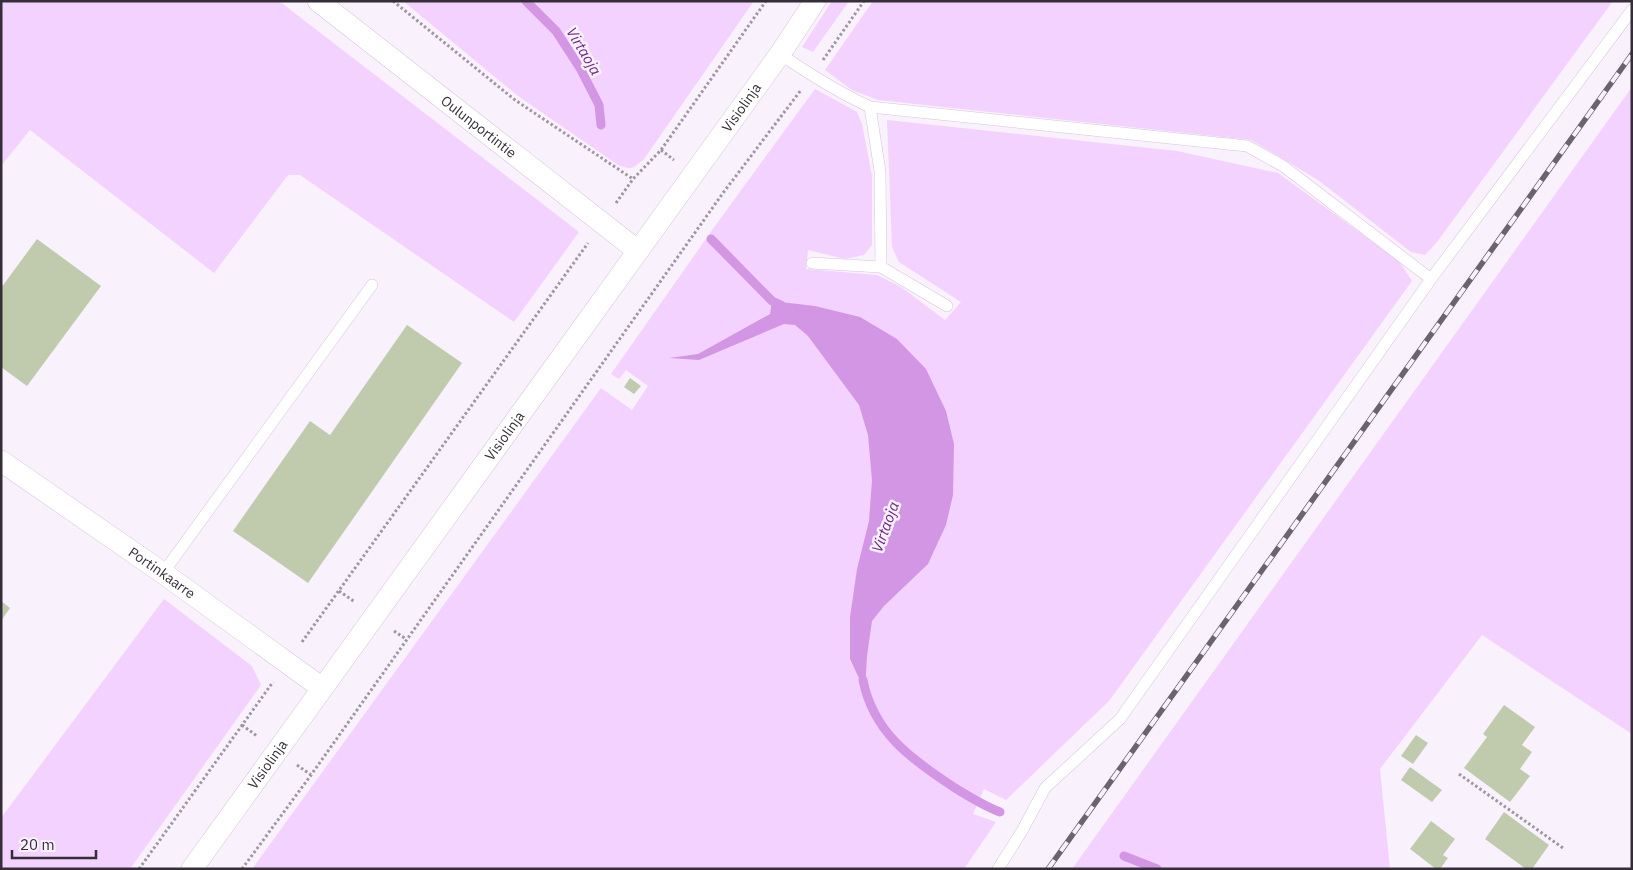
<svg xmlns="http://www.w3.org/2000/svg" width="1633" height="870" font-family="'IBM Plex Sans',sans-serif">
	<rect width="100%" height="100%" fill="#f9f1fc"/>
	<path fill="#f3d2ff" d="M1,1H279L579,232L514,322L300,175H288L214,273L30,130L1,166Z
		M403,1H754L644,159C633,169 631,170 618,165L518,96Z
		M832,1H849L813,52L802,47Z
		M873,1H1613L1437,242L1425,255L1411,252L1318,180L1251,140L878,100L852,90L825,70Z
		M1632,87V734L1482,635L1380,769L1390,869H1072Z
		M815,89L857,112L862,124L872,176V245L864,255L845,259L808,250L806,269L877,275L901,287L945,320L961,302L899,262L892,247L887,120L1177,151L1278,173L1399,261L1412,281L1109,701L1006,800L984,789L973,814L996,822L964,869H252L601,388L632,410L648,386L626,370L619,379L611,374L715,226Z
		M164,599L252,666L261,685L130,869H1V818Z"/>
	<path fill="#d296e5" d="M772,301L815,306L860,317L897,339L926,369L946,411L954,444L953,495L946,525L928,564L884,606L872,621L867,656L865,691L850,659V617L857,569L869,521L872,480L868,435L859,405L808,336L795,325L784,324L699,360L669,358L698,354L770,314Z"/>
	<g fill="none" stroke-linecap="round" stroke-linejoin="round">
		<path stroke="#d296e5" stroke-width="9" d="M526,1L556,31L580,68L599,105L601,125
			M711,239L772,301L781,305
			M863,680C873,732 911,759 952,786C968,796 982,805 1000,812
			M1124,856L1157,869"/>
	</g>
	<path fill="#c0cbae" d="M37,239L101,286L27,386L1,367V288Z
		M407,325L462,363L308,583L233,531L310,421L330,435Z
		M630,378L641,386L634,394L624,387Z
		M1,601L10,608L1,621Z
		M1504,705L1535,727L1522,745L1532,752L1520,769L1530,776L1510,802L1464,768L1487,737L1483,734Z
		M1416,735L1428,743L1413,764L1401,756Z
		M1410,767L1442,790L1432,802L1401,780Z
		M1504,812L1549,845L1532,869H1526L1485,839Z
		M1431,821L1455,839L1443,855L1448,858L1440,869H1436L1410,849Z"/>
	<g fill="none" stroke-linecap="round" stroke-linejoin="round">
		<defs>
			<path id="service" d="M780,54C809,74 838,92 870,107L1247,146L1283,166L1431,279
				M870,107L880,171L881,267
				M812,263L881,267L947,306
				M163,573L372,285
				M998,869L1022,831L1045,788L1120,719L1431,279L1632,10"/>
			<g id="minor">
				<path id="s1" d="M318,1L638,251"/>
				<path id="s2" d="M1,461L163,573L322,688"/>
				<path id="s3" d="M192,869L638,251L780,54L815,1"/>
			</g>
		</defs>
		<use href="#service" stroke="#d7c4de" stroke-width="12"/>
		<use href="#minor" stroke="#d7c4de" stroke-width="22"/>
		<path stroke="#9e97a1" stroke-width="3" stroke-dasharray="2.5 2.5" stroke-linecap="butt" d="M393,1L515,100L633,179
			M823,60L864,1
			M661,150L674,160
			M616,203L633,179L661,150L766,1
			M339,591L355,602
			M394,631L406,639
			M302,642L588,243
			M242,725L257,736
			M297,765L311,775
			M1459,774L1563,848
			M139,869L273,682
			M242,869L311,775L723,193L801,90"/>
		<use href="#service" stroke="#fff" stroke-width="11"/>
		<use href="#minor" stroke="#fff" stroke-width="21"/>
		<defs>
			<path id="rail" d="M1048,869L1632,54"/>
		</defs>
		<use href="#rail" stroke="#6b646e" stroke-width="5.5"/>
		<use href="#rail" stroke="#f9f1fc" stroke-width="4" stroke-dasharray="11" stroke-linecap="butt"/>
	</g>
	<g text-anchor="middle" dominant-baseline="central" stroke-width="5" stroke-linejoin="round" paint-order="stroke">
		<g font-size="14" fill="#352e38" stroke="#f9f1fc">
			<text stroke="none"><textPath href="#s3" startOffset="939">Visiolinja</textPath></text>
			<text stroke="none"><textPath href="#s1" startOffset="204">Oulunportintie</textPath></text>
			<text stroke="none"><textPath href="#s3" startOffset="534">Visiolinja</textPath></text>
			<text stroke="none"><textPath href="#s2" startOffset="196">Portinkaarre</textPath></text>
			<text stroke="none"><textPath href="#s3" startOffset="129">Visiolinja</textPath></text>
		</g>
		<g font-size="15" font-style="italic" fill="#6f2784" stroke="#f9f1fc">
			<text transform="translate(584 51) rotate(59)">Virtaoja</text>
			<text transform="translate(885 527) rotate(-70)">Virtaoja</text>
		</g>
	</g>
	<rect width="1633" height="870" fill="none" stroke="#352e38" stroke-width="5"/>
	<path d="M12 850v8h84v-8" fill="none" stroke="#352e38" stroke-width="2.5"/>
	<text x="20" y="850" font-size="15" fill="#352e38" stroke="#f9f1fc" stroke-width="4" paint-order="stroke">20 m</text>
</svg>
